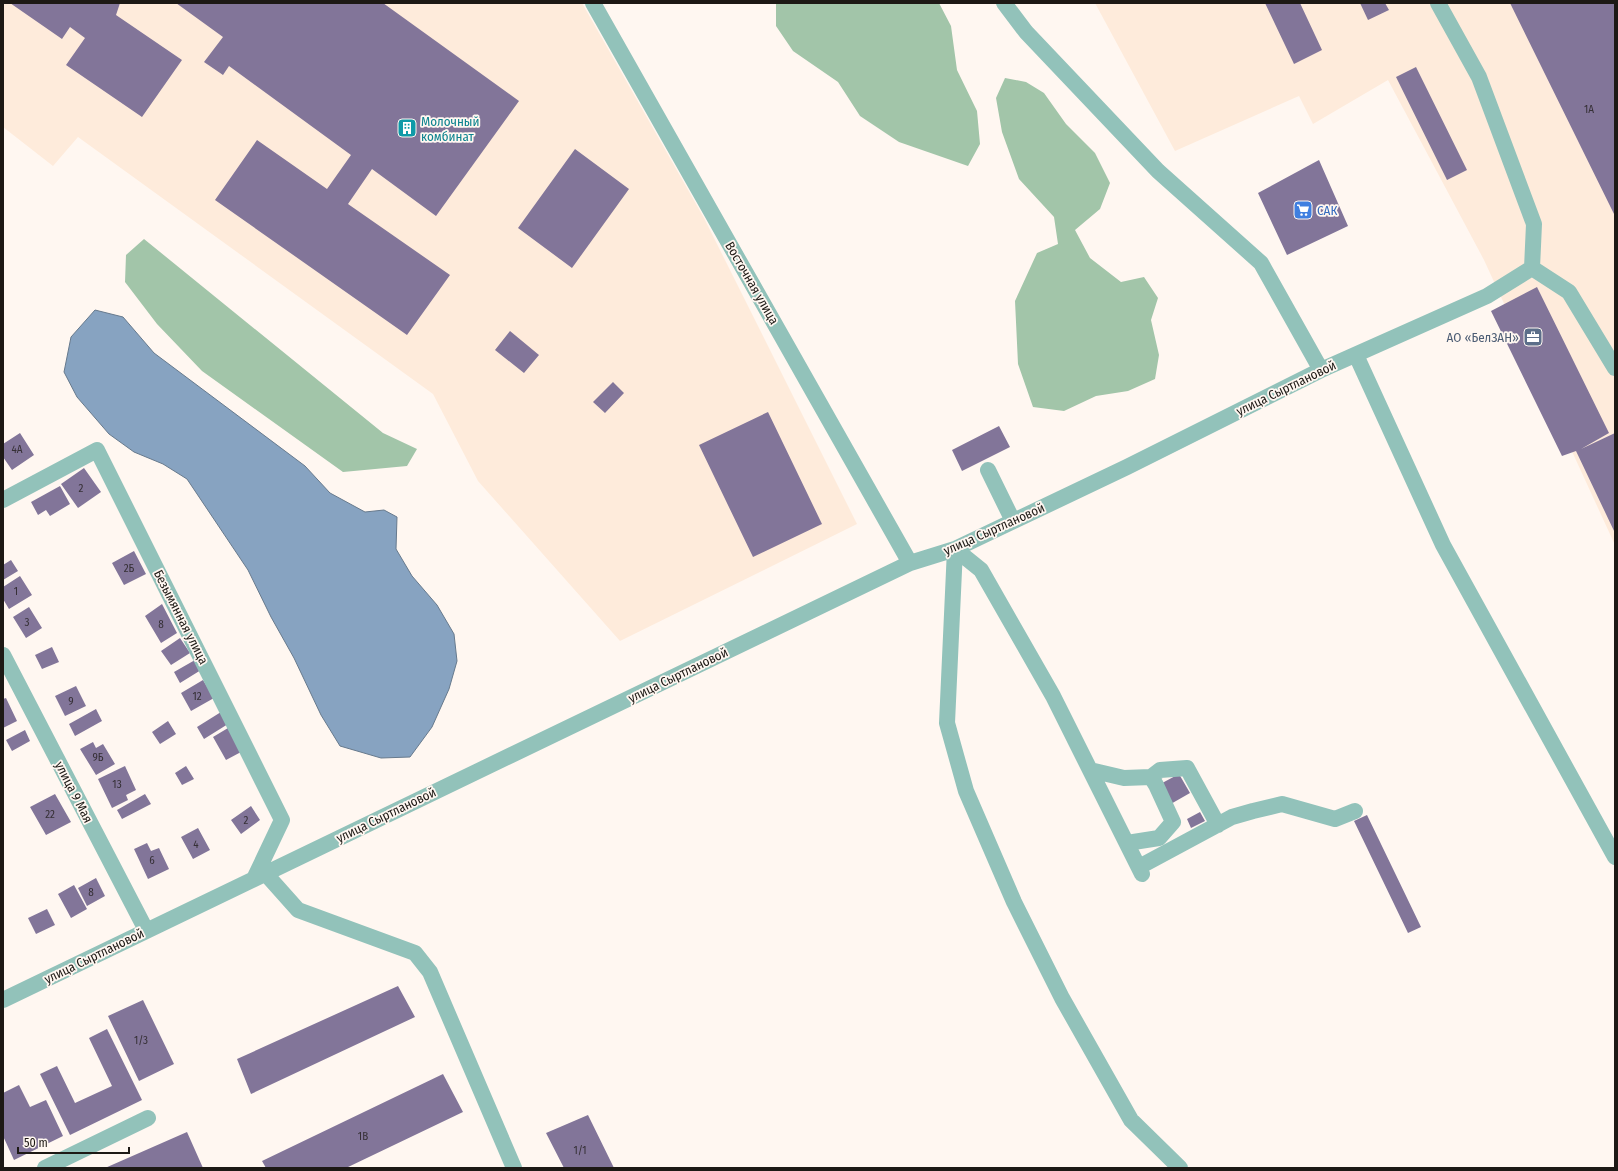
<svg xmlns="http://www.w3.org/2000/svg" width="1618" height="1171" font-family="'Fira Sans Condensed',sans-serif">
	<rect width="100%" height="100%" fill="#fff7f1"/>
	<path fill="#feebdb" d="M3,3H582L704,218L857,524L620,641L478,481L433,394L78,137L53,166L3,127Z
		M1095,3H1615V545L1484,260L1388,80L1313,124L1299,96L1175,151Z"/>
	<path fill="#a2c5a9" d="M776,3H939L951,26L957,70L977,111L980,144L968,166L899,142L860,116L838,82L793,51L776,26Z
		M1005,78L1026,82L1044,93L1066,124L1095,153L1110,183L1100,209L1075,230L1090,258L1121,282L1144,277L1158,298L1151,320L1159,355L1155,379L1128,391L1096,396L1064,411L1033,407L1018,364L1015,301L1037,253L1058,244L1054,217L1019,179L1002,132L996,98Z
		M144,239L383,433L417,449L407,466L343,472L202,371L157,324L125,282L126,255Z"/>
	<path fill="#87a3c1" stroke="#677a8d" d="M95,310L123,317L154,353L305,466L330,493L365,512L384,510L397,517L396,549L412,576L437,605L454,634L457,661L449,689L432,727L410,757L381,758L340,746L321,715L294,658L271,617L248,570L187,479L163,464L134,452L109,434L77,397L64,372L71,337Z"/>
	<path fill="#827599" d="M10,3H120L116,15L182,60L142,117L66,65L85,38L70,27L62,39Z
		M176,3H383L519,101L436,216L372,169L348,204L450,275L407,335L215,200L257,140L327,189L351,155L229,66L223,75L204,62L223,37Z
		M1265,3H1300L1322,50L1294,64Z
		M1360,3H1385L1389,10L1368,20Z
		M1510,3H1615V216Z
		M1416,67L1467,170L1447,180L1396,77Z
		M575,149L629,189L572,268L518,228Z
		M1319,160L1348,226L1287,255L1258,193Z
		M1537,287L1609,433L1581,449L1615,433V533L1576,451L1562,456L1491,311Z
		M510,331L539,355L524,373L495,350Z
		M613,382L624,393L605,413L593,402Z
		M768,412L822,524L753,557L699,445Z
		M999,426L1010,447L962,471L952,450Z
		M20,433L34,455L12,470L3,457V444Z
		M84,468L101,492L78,508L61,484Z
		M60,486L70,504L50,516L46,510L38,515L31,502Z
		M134,551L146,574L124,585L112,563Z
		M11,560L18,571L3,580V565Z
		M20,576L32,595L9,609L3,599V587Z
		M162,604L177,633L161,643L145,616Z
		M29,607L42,628L26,638L13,617Z
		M180,638L190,653L171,665L161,651Z
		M52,647L59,662L42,669L35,655Z
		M195,660L201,670L180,683L174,672Z
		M203,680L214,698L191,711L181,693Z
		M76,686L86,706L65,716L55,696Z
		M6,698L17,721L3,728V699Z
		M96,709L102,721L75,736L69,724Z
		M221,712L228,724L204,739L197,727Z
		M168,721L176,734L160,744L152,732Z
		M228,728L241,752L226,760L213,737Z
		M25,730L30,741L12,751L6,740Z
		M93,742L96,748L103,744L115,764L96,775L80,749Z
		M125,766L136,790L126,795L128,800L112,808L98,779Z
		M186,766L194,779L182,785L175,773Z
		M1179,774L1190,793L1162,809L1151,789Z
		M55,794L71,822L46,835L30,807Z
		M145,794L151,804L122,819L117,810Z
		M251,806L260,820L241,834L231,820Z
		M1200,812L1205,821L1191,828L1187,819Z
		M1367,815L1421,927L1408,933L1354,821Z
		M198,828L210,850L193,859L181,837Z
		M147,843L151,851L159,848L169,869L148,879L134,849Z
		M96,878L105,896L87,906L78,888Z
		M74,885L87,909L71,918L58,894Z
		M47,909L55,925L36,934L28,918Z
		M398,986L415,1017L251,1094L237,1059Z
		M143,1000L174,1064L139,1081L108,1016Z
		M107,1029L142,1100L70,1135L40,1074L57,1066L75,1103L112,1086L89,1038Z
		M443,1074L463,1112L346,1168H266L262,1161Z
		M19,1085L30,1107L46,1100L63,1136L14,1160L3,1136V1093Z
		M588,1115L614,1168H564L546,1133Z
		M187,1132L203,1168H105Z"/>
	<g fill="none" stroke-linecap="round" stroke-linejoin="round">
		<path stroke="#92c2ba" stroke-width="16" d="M593,3L910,563
			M1004,3L1026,32L1158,171L1261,263L1321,370
			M1438,3L1479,77L1534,224L1532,268
			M1356,355L1443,545L1615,857
			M988,470L1013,521
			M3,500L97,450L282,820L254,879
			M955,549L947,723L966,791L1014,902L1062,998L1131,1120L1180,1168
			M955,549L981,570L1053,696L1142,874
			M3,655L146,930
			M1090,770L1124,778L1151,777L1156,785L1173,822L1159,838L1127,843
			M1151,777L1160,770L1187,768L1218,825
			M1139,867L1232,817L1253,811L1282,804L1335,819L1355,811
			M265,873L298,910L415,953L430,972L514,1168
			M3,1000L910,563L955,549L1127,467L1321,370L1487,296L1532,268L1569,292L1615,368
			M45,1168L148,1118"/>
	</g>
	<defs>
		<symbol id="building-square" viewBox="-11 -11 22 22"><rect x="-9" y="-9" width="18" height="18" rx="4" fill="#0f9aa8" stroke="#fff7f1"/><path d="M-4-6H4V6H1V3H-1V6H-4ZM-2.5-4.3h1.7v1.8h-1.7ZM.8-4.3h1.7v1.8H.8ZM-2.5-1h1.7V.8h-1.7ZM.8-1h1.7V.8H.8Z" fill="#fff"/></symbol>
		<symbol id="supermarket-square" viewBox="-11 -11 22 22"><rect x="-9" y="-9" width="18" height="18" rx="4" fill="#3f7fe0" stroke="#fff7f1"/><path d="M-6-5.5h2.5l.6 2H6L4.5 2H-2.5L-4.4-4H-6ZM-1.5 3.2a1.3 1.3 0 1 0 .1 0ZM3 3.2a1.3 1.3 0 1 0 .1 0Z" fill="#fff"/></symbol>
		<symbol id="office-square" viewBox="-11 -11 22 22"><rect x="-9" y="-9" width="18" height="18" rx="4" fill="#5c6f8a" stroke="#fff7f1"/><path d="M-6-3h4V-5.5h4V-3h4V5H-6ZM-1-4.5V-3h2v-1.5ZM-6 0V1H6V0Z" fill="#fff"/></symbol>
	</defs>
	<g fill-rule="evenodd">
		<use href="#building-square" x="396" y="117" width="22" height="22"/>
		<use href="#supermarket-square" x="1292" y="199" width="22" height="22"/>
		<use href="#office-square" x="1522" y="326" width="22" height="22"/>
	</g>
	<g text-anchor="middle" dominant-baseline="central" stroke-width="3.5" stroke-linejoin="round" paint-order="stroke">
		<g font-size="11" fill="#363036">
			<text x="1589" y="109">1А</text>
			<text x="17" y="449">4А</text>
			<text x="81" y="488">2</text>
			<text x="129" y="568">2Б</text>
			<text x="16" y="591">1</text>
			<text x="27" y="622">3</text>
			<text x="161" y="624">8</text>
			<text x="197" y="696">12</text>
			<text x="71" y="701">9</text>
			<text x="98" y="757">9Б</text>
			<text x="117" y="784">13</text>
			<text x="50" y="814">22</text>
			<text x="246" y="820">2</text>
			<text x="196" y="844">4</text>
			<text x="152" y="860">6</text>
			<text x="91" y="892">8</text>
			<text x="141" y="1040">1/3</text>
			<text x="363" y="1136">1В</text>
			<text x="580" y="1150">1/1</text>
		</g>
		<g font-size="13" fill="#0d838f" stroke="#fff7f1" text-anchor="start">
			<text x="421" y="121">Молочный<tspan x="421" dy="15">комбинат</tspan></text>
		</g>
		<g font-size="13" fill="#366cbe" stroke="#fff7f1" text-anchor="start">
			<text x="1317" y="210">САК</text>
		</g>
		<g font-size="13" fill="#1d1915" stroke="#fff7f1">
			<text transform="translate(752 283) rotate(60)">Восточная улица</text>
			<text transform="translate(1286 388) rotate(-26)">улица Сыртлановой</text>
			<text transform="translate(994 529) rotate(-24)">улица Сыртлановой</text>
			<text transform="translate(181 617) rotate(63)">Безымянная улица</text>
			<text transform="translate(678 675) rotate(-26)">улица Сыртлановой</text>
			<text transform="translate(74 792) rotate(63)">улица 9 Мая</text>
			<text transform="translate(386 815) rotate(-26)">улица Сыртлановой</text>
			<text transform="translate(94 956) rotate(-26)">улица Сыртлановой</text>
		</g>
		<g font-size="13" fill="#4e5e75" stroke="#fff7f1" text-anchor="end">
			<text x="1519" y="337">АО «БелЗАН»</text>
		</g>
	</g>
	<rect width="1618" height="1171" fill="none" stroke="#1d1915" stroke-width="8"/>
	<path d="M18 1147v6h111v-6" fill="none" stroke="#1d1915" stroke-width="2"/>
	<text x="24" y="1147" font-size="12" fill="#1d1915" stroke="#fff7f1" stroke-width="3" paint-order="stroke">50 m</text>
</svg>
